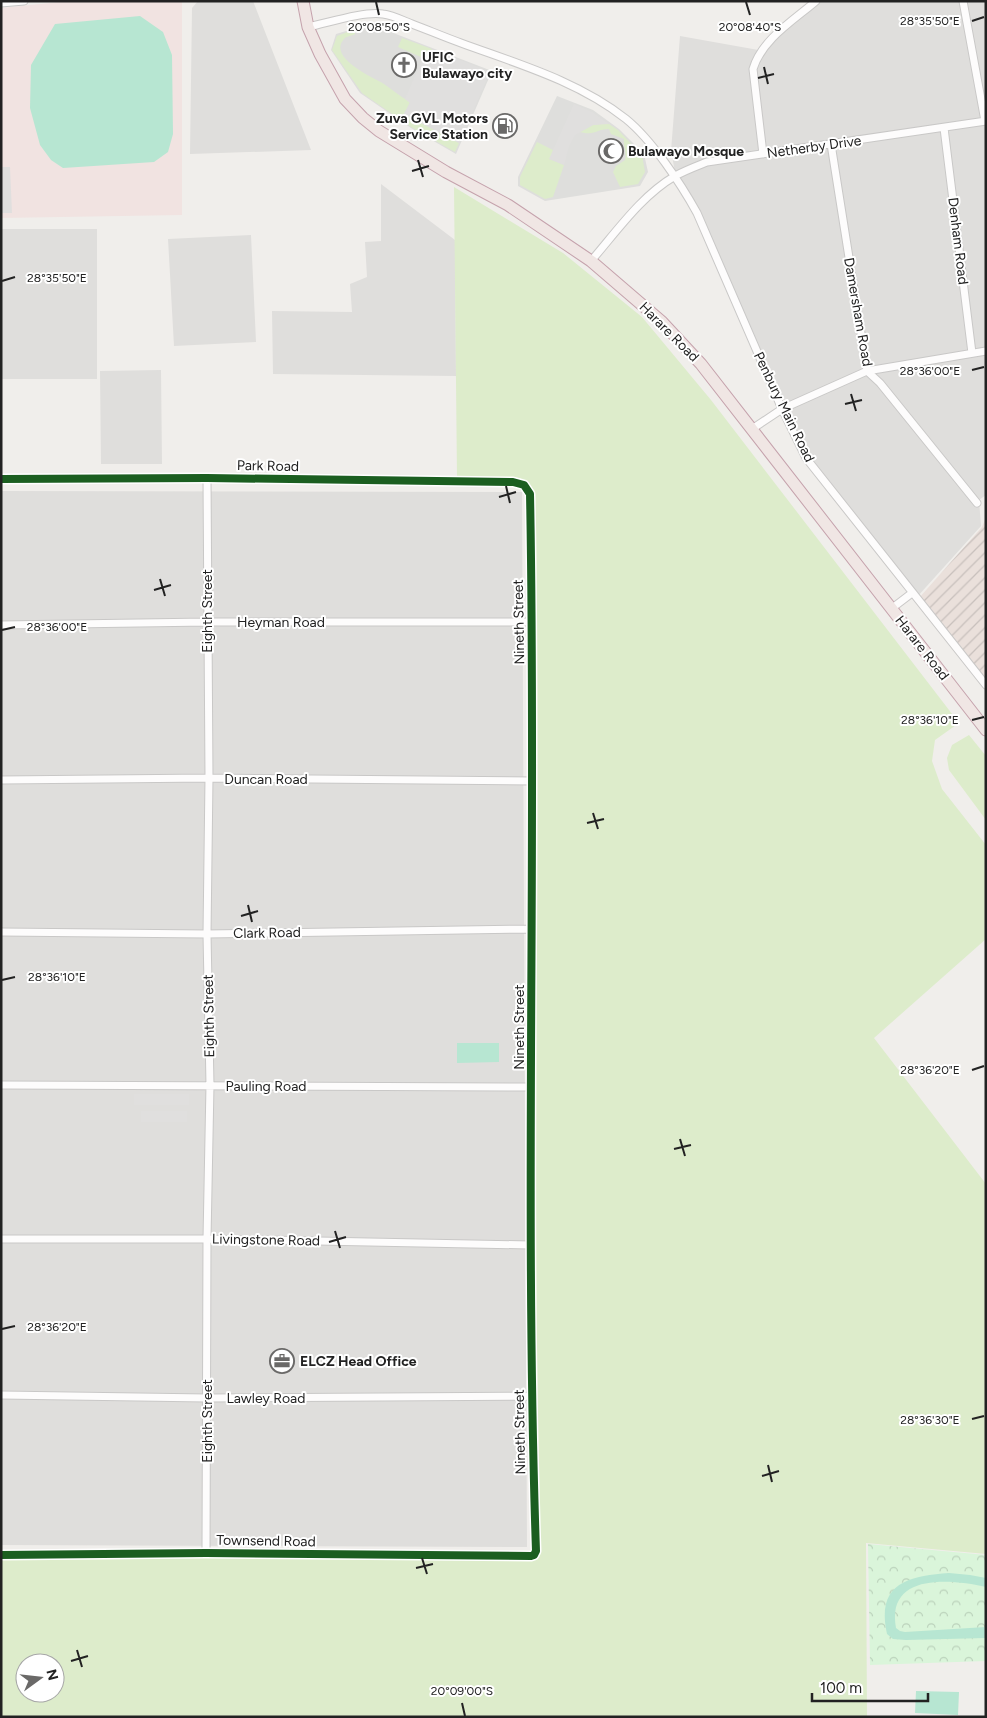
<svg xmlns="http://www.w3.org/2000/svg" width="987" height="1718" font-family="Figtree,sans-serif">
	<defs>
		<pattern id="military-furrows" width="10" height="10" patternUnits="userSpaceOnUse" patternTransform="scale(1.25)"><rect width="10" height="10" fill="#eae0db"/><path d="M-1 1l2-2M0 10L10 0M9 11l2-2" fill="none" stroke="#c8c0bc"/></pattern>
		<pattern id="park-crowns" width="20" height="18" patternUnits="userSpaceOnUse" patternTransform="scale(1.25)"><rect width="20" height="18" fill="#daf5da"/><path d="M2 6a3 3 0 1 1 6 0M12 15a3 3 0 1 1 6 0" fill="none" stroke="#bbd2bb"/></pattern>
	</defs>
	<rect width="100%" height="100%" fill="#f0eeeb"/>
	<path fill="#dfdedc" d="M198,1H253L311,150L190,154L192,8Z
		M819,1H986V495L979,500L981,526L917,597L807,458L698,213L676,177L671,151L680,36L764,51L770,44Z
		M381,184L455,240L456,376L273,374L272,311L352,312L350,284L367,277L365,242L381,241Z
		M1,229H97V379H1Z
		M251,235L256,342L174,346L168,239Z
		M161,370L162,464H101L100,371Z
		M1,491L522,492L527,1547L1,1545Z"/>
	<path fill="#f1e3e1" d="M69,1H182V215L1,218V8Z"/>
	<path fill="#dededc" d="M356,28L383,29L492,71L456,154L411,128L360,93L331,50L336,34Z
		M557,96L593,110L619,129L644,154L648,172L640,186L545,201L518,186V177Z"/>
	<path fill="url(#military-furrows)" d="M986,517V684L919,598L982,527Z"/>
	<path fill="#ddeccb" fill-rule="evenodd" d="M355,29V34C352,36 346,36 344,39C327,58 374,78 384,84C393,90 401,97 410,102L404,114L459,143L455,152L411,127L362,93L332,50L337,36Z
		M402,38L432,49L430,54L424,52L421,57L398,47Z
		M602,124H609L618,130L642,155L645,172L638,184L620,187L613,172L616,166L625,160C627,152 623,147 624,139L611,134L609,129C596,129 596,136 580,132L593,125Z
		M537,142L553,150L550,159L564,165L553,197L545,199L520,185V177Z
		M454,187L563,253L642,317L711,400L959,723L935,740L932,761L942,789L986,845V939L874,1038L986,1184V1554L866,1543L867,1717H1V1555L537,1558L534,1230L535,492L520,478L457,477ZM25,1663H55V1693H25Z
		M969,735L986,756V820L949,770L947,758L952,745Z"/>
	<path fill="url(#park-crowns)" d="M868,1544L986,1555V1661L870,1665Z"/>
	<path fill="#b7e6d2" d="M140,16L163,32L172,55L173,134L168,152L154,162L63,168L51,160L40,145L30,108L31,65L55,24Z
		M457,1043H499V1062L457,1063Z
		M949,1573L970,1575L986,1578V1587C950,1579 886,1573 896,1628L900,1631L905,1632L986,1627V1638L906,1640L893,1639L887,1634C876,1584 907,1576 949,1573Z
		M916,1691L959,1692L958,1715L915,1713Z"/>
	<path fill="#e0dfde" d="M432,49L490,72L459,143L404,114L410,103L405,99L422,60L426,62Z
		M574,104L592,112L609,124L593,125L575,135L569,146L564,165L549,159Z
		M1,167H10L12,213H1Z
		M134,1094H189V1105H134Z
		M141,1111H187V1122H141Z"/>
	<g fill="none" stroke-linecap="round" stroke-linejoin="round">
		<defs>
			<path id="minor" d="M963,1L985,121
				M1,3L24,1
				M308,27C328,23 363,11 383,14C392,15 402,20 412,24C428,30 444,37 461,43C518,64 578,81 626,119C652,140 681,184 697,213L782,409L806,458L986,685
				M944,128L972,353
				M831,144L867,371L880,383L977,503
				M763,154L753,69C762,39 794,20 816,1
				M591,261C617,231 641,196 675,176C686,170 697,166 707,162L986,121
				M752,429L782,409L867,371L986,351
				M1,479L207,478L513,482L524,485L530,494C537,846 524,1198 536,1551L534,1555L531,1556L206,1553L1,1555
				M891,609L912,593
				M1,625L208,622H531
				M1,780L209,778L532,781
				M1,932L207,934L532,929
				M1,1085L531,1087
				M1,1239H207L530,1245
				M1,1395L207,1398L532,1396
				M206,1553L207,1239L210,1085L207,934L209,778L207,478"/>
			<path id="trunk" d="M303,1L308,27L320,54L345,99L363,118L379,131L446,172L508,205L591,261L662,322L701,364L986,730"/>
		</defs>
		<use href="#minor" stroke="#c9c8c7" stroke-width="9"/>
		<use href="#trunk" stroke="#c5a2ac" stroke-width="13"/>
		<use href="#minor" stroke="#fdfcfc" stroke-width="7"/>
		<use href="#trunk" stroke="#f0e6e4" stroke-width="11"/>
		<defs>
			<path id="cycleway" d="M1,479L207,478L513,482L524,485L530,494C537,846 524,1198 536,1551L534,1555L531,1556L206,1553L1,1555"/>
		</defs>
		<use href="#cycleway" stroke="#fff" stroke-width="11"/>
		<use href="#cycleway" stroke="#1b5e20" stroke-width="8"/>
	</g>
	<path fill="none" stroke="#222" stroke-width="2" d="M376,2L379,15M746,2L750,15M972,21L984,17M764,67L768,84M758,78L774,74M418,160L423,177M412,171L429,166M2,281L15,277M972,370L984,367M851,394L856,411M845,404L862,400M506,486L510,503M499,497L516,492M160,579L165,596M154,590L171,585M2,630L15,627M972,720L984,717M593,813L598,829M587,823L604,819M248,905L252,922M241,916L258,911M2,980L15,977M972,1070L984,1066M680,1139L685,1156M674,1149L691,1145M335,1231L340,1248M329,1242L346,1237M2,1329L15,1326M972,1419L984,1416M768,1465L772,1482M762,1476L779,1471M422,1558L427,1574M416,1568L433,1564M77,1650L82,1667M71,1661L88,1656M462,1703L465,1716"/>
	<defs>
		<symbol id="church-ring" viewBox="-11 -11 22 22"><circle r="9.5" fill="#fff" stroke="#6a6968" stroke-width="1.5"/><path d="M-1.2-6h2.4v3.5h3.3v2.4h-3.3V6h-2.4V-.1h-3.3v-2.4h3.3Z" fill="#6a6968"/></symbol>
		<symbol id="fuel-ring" viewBox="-11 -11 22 22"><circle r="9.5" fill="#fff" stroke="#6a6968" stroke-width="1.5"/><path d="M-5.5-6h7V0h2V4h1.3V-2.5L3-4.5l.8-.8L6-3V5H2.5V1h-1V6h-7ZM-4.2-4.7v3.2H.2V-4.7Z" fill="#6a6968"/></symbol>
		<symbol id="mosque-ring" viewBox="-11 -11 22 22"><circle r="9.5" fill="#fff" stroke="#6a6968" stroke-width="1.5"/><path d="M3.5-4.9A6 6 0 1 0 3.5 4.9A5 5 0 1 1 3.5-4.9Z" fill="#6a6968"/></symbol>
		<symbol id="office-ring" viewBox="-11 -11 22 22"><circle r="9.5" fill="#fff" stroke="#6a6968" stroke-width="1.5"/><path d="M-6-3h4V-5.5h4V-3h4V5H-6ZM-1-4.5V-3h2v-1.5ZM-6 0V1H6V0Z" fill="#6a6968"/></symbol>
	</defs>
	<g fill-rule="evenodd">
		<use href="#church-ring" x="390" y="51" width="28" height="28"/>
		<use href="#fuel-ring" x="491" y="112" width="28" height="28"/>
		<use href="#mosque-ring" x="597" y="137" width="28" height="28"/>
		<use href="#office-ring" x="268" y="1347" width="28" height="28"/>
	</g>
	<g text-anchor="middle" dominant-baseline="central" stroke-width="4" stroke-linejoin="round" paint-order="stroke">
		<g font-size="14" font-weight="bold" fill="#222" stroke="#fff" text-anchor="start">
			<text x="422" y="57">UFIC<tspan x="422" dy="16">Bulawayo city</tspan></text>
			<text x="488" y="118" text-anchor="end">Zuva GVL Motors<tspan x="488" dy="16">Service Station</tspan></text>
			<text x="628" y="151">Bulawayo Mosque</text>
			<text x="300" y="1361">ELCZ Head Office</text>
		</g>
		<g font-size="14" fill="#222" stroke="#fff">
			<text transform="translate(814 147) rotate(-8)">Netherby Drive</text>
			<text transform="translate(958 241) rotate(83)">Denham Road</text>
			<text transform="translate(858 312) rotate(80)">Damersham Road</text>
			<text transform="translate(669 332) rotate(45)">Harare Road</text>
			<text transform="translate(784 407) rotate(64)">Penbury Main Road</text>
			<text transform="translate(268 466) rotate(1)">Park Road</text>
			<text transform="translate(207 611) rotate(-90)">Eighth Street</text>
			<text x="281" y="622">Heyman Road</text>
			<text transform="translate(519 622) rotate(-91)">Nineth Street</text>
			<text transform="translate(922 648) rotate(52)">Harare Road</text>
			<text x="266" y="779">Duncan Road</text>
			<text transform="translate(267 933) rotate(-1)">Clark Road</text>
			<text transform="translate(209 1016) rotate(-91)">Eighth Street</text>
			<text transform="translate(519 1027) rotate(-90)">Nineth Street</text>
			<text x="266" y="1086">Pauling Road</text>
			<text transform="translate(266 1240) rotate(1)">Livingstone Road</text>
			<text x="266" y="1398">Lawley Road</text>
			<text transform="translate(207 1421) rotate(-90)">Eighth Street</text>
			<text transform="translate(520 1432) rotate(-91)">Nineth Street</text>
			<text transform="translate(266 1541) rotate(1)">Townsend Road</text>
		</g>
	</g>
	<g font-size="12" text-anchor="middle" fill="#222" stroke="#fff" stroke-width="4" stroke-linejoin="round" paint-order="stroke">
		<text x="930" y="25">28°35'50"E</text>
		<text x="379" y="31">20°08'50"S</text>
		<text x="750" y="31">20°08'40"S</text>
		<text x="57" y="282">28°35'50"E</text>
		<text x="930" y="375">28°36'00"E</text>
		<text x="57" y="631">28°36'00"E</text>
		<text x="930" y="724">28°36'10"E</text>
		<text x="57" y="981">28°36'10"E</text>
		<text x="930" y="1074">28°36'20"E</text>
		<text x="57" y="1331">28°36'20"E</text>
		<text x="930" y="1424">28°36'30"E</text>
		<text x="462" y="1695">20°09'00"S</text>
	</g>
	<rect width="987" height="1718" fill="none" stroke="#222222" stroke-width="5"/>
	<g transform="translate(40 1678) rotate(75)"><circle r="24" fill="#ffffff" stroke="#a7a7a7"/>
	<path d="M0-4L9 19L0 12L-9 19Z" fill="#6a6968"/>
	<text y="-8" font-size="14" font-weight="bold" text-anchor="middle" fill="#222222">N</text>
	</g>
	<path d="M812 1693v8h116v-8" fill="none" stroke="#222222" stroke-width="2.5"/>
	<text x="820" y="1693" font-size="15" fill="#222222" stroke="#ffffff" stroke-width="4" paint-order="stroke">100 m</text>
</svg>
